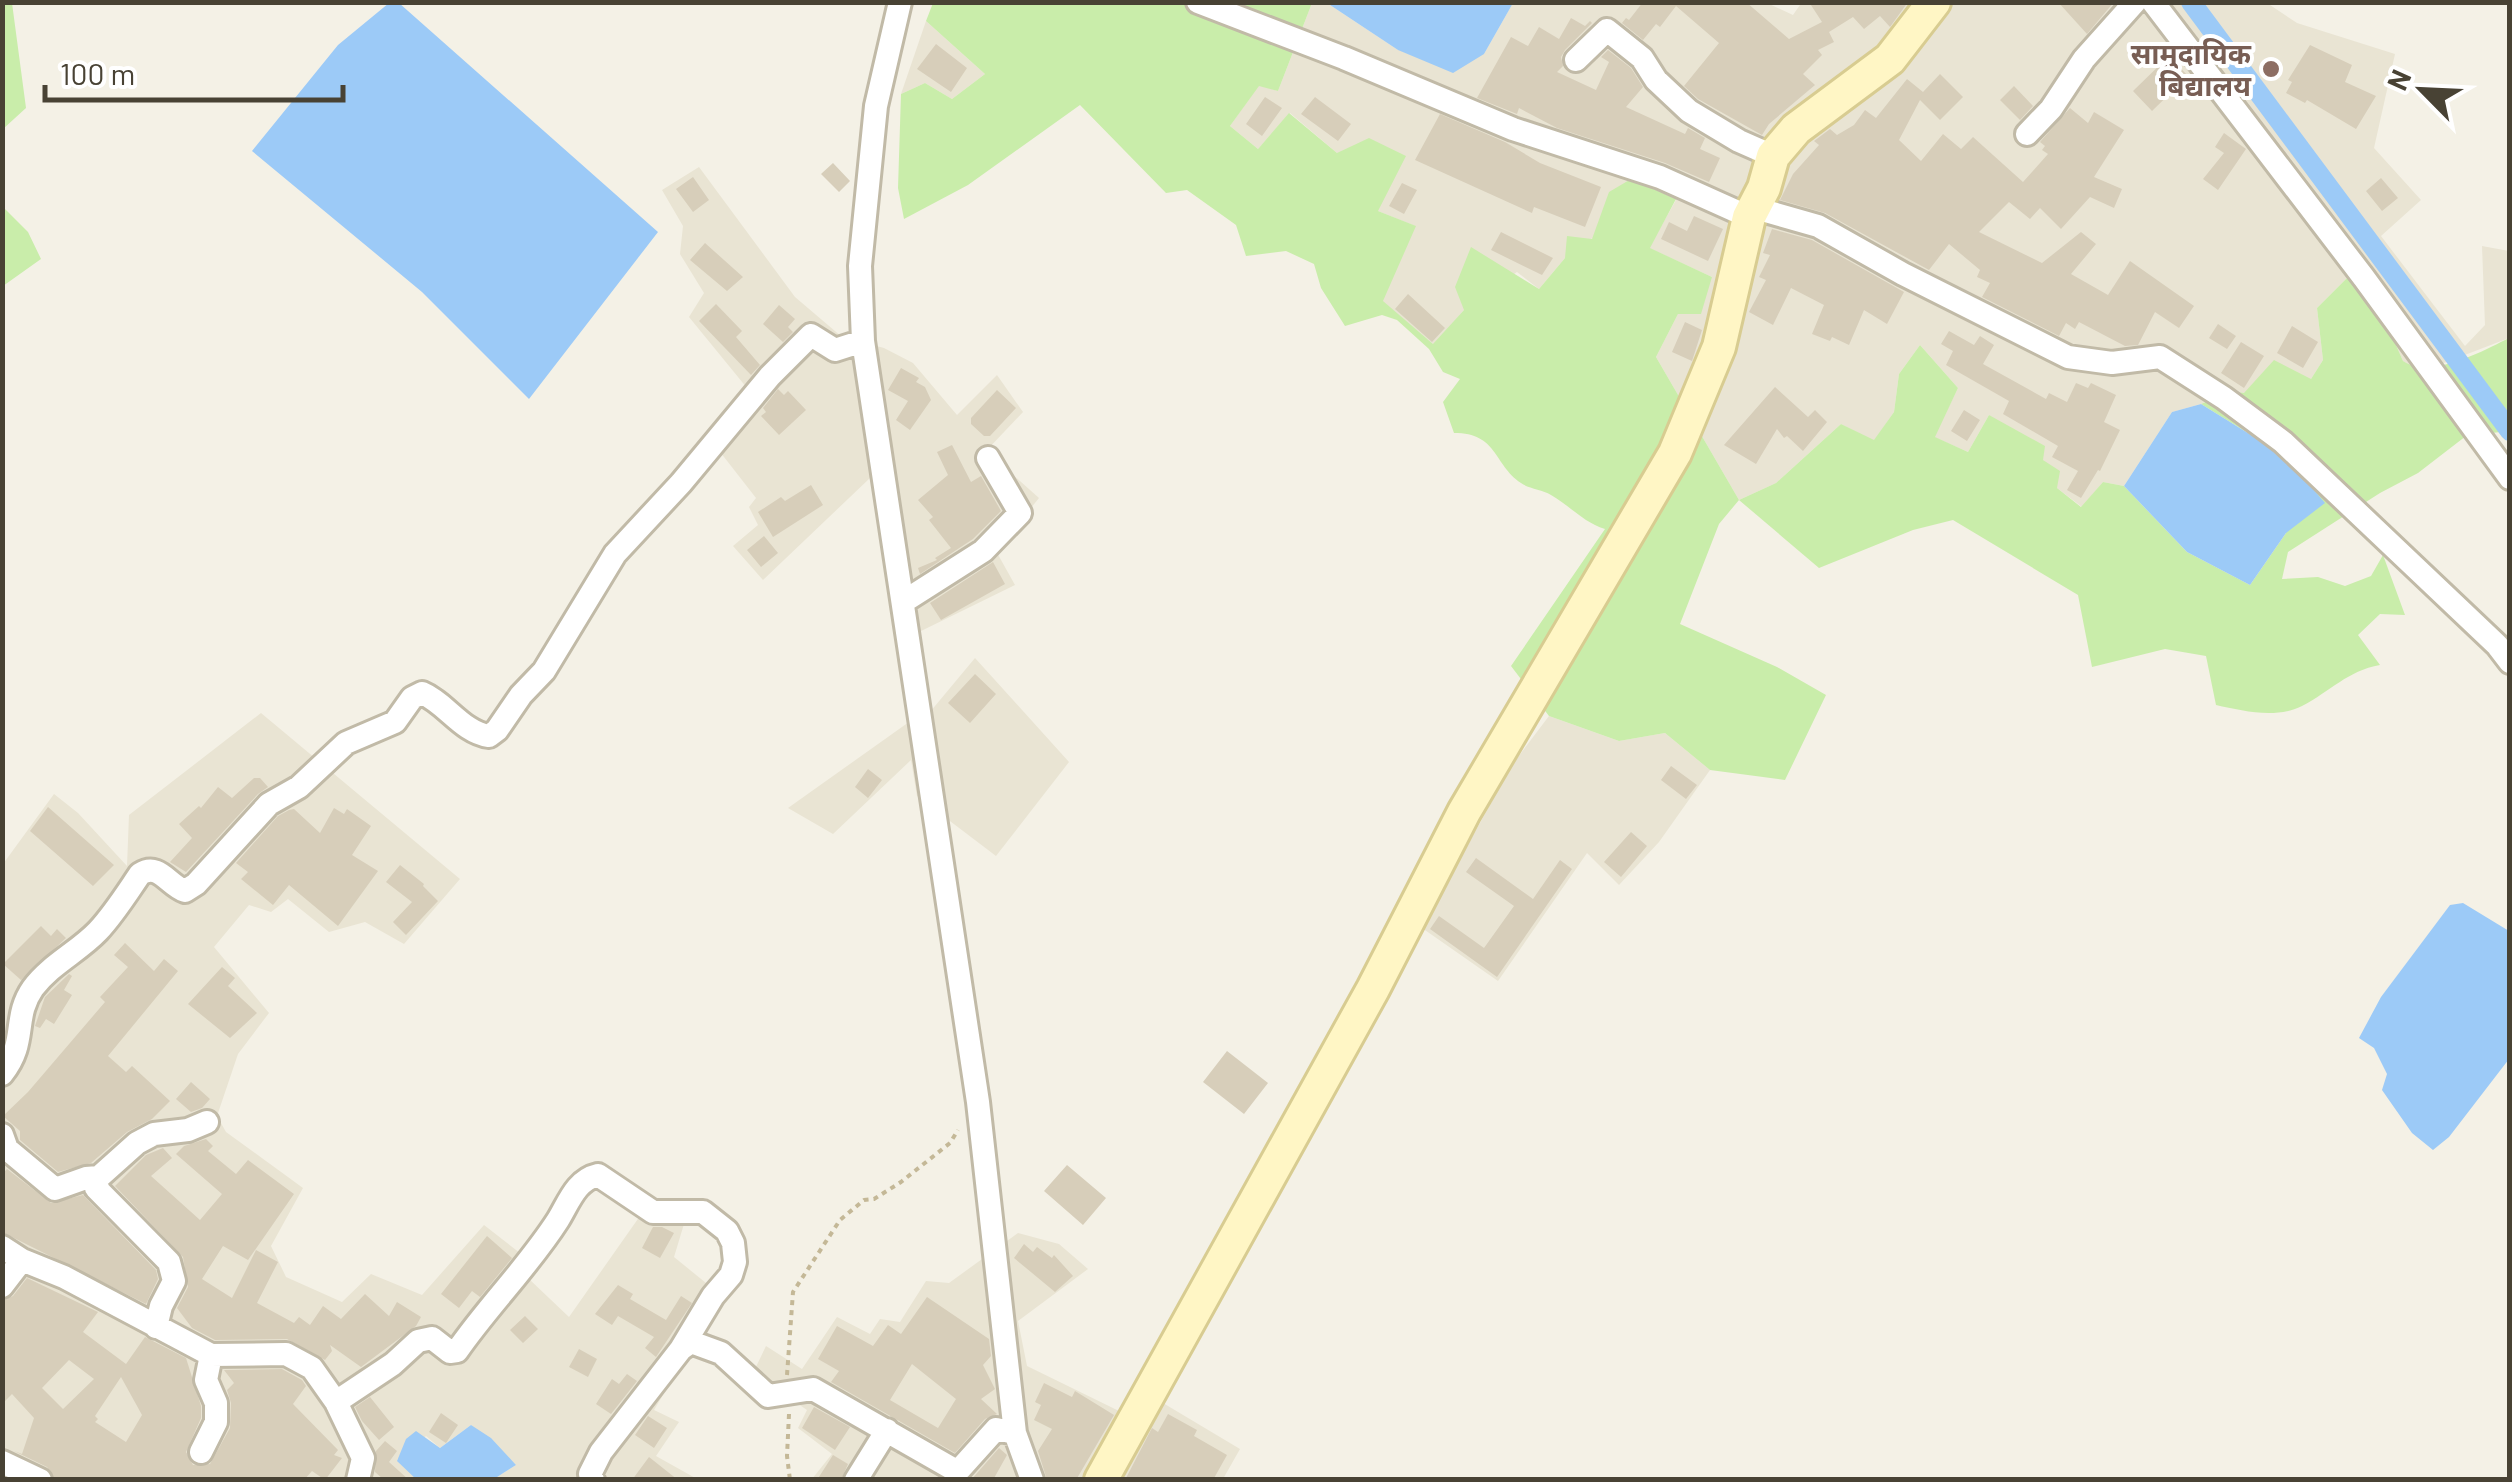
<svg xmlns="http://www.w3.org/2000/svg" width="2512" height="1482" font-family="Barlow,'Noto Sans Devanagari',sans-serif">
	<rect width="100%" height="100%" fill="#f4f1e6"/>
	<path fill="#e9e4d3" d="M1765,2L1793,15L1802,2L2267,3L2297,23L2395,54L2374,148L2421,200L2381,236L2465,346L2485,325L2482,246L2509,251V338L2436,366L2411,367L2403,361L2378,304L2351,274L2317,308L2323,360L2311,379L2244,393L2230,391L2201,404L2172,412L2124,486L2103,482L2082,507L2057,488L2043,460L1989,415L1968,452L1934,437L1958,388L1920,345L1899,374L1894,412L1874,441L1841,424L1776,483L1739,500L1656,357L1678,314L1712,277L1649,248L1676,200L1591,239L1565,258L1539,289L1517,272L1464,310L1434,345L1382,301L1415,226L1378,211L1337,153L1290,113L1258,149L1230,126L1259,85L1278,91L1312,3H1327L1398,50L1484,54L1513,3Z
		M926,21L985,74L952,99L925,83L901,94Z
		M699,167L795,297L842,337L884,348L913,363L957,415L997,375L1023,412L986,451L1039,498L996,551L1015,585L919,632L930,712L975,658L1069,762L996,856L917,796L911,760L833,834L788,808L909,722L887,549L870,478L763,580L733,546L758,525L749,507L756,498L717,448L747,388L689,317L704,293L680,254L683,226L662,190Z
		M261,713L460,879L404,944L365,922L329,932L288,899L271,912L249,905L214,947L269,1013L238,1054L217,1116L226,1132L303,1188L271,1246L286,1277L342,1302L371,1274L422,1295L484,1225L534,1264L529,1279L569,1317L647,1206L684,1224L674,1257L722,1296L654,1410L679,1422L656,1456L697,1479H494L516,1465L471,1425L440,1448L426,1436L397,1460L417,1479L3,1480V864L54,794L78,813L127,866L129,815Z
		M1549,716L1619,741L1665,733L1710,770L1659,842L1619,885L1587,853L1498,981L1422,928L1512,765Z
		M1018,1233L1059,1244L1088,1269L1018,1321L1027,1366L1117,1410L1143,1428L1163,1403L1240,1449L1223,1479H812L832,1454L798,1428L807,1410L753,1373L766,1346L802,1369L837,1317L870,1334L880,1319L900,1322L926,1281L949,1283Z"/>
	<path fill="#c9edaa" d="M3,2L12,3L26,108L3,129Z
		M933,3H1312L1278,91L1259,86L1230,126L1258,149L1289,113L1337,153L1369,138L1406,156L1378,211L1416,226L1383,301L1433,344L1464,310L1455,287L1471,247L1539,289L1565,258L1567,236L1592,239L1609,192L1631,179L1676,199L1650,248L1712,277L1701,314H1678L1656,357L1739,500L1776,483L1841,424L1874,440L1894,412L1899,374L1920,345L1958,388L1935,437L1968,452L1989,415L2045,446L2043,460L2060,471L2057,488L2081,507L2103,482L2124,486L2187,552L2250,585L2286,533L2285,456L2201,404L2231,391L2244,393L2274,360L2311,379L2323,360L2317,308L2351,274L2378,304L2403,361C2430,380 2483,351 2509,338V431L2466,436L2418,473L2380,493L2288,552L2282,579L2318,577L2345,586L2371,576L2383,555L2405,615L2380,614L2358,635L2380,665C2347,671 2331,691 2302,706C2276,719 2243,711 2216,705L2206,656L2165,649L2092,667L2078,595L1953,520L1913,530L1819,568L1739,500L1719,524L1680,624L1777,667L1826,695L1785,780L1710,770L1665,733L1619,741L1549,716L1511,666L1605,529C1583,522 1570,506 1551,495C1542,489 1529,489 1521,483C1493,464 1498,433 1454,433L1443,402L1460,379L1443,372L1429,349L1397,320L1382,315L1345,326L1321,288L1314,264L1286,251L1246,256L1236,225L1187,190L1166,193L1080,105L968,185L904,219L898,188L901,94L925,83L952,99L985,74L926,21Z
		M3,207L28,232L41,259L3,286Z"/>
	<path fill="#9ccaf7" d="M389,3H399L658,232L529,399L422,292L252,151L338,45Z
		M1327,3H1513L1484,54L1453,73L1398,50Z
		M2201,404L2285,456L2325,503L2286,533L2250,585L2187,552L2124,486L2172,412Z
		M2463,903L2509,931V1059L2449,1137L2433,1150L2412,1133L2382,1090L2387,1074L2374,1048L2359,1038L2381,997L2450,905Z
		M471,1425L491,1438L516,1465L494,1479L417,1480L397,1461L406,1439L416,1431L440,1448Z"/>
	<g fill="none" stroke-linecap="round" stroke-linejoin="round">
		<path stroke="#9ccaf7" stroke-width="20" d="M2191,2L2510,431"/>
	</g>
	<path fill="#d7ceba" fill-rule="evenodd" d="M1643,2H1746L1789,39L1822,22L1809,2H1908L1890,27L1880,16L1864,29L1853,17L1829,32L1834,42L1818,50L1822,55L1803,74L1815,85L1769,124L1762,135L1698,99L1684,86L1719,43L1676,6L1660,27L1656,24L1643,40L1622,23L1626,18L1629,20Z
		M2058,2H2114L2087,34Z
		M1571,18L1585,26L1590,21L1592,23L1565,50L1561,57L1563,66L1557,72L1596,90L1609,62L1601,57L1608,50L1631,68L1643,87L1626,107L1685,134L1688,128L1705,138L1700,149L1720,158L1709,182L1665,163L1557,128L1519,108L1517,114L1477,98L1511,37L1528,46L1539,27L1559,39Z
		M936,44L967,68L951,92L917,69Z
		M2310,45L2352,65L2345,82L2376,96L2356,129L2307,100L2305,103L2286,93L2292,82L2288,80Z
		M2169,56L2188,76L2152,111L2133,91Z
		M1940,74L1963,97L1940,120L1920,100L1899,140L1921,161L1943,134L1961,149L1973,137L2023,182L2048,154L2042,150L2045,146L2040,142L2070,108L2088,123L2094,112L2124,130L2094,177L2122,189L2114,208L2090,197L2061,229L2040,208L2030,219L2009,202L1979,232L2042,263L2081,232L2096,244L2071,274L2108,295L2130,261L2194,306L2179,328L2155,312L2138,345L2125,346L2079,322L2075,329L2066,323L2059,336L1982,297L1990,283L1977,277L1980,270L1949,244L1929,270L1825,213L1780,200L1793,174L1819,145L1814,141L1830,129L1837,135L1854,125L1865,110L1876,118L1907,79L1923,92Z
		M2014,86L2033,106L2020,120L2000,100Z
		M1265,97L1282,108L1262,136L1246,124Z
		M1315,97L1351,124L1338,141L1301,114Z
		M1440,114L1505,142L1540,163L1601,187L1585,227L1534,207L1532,213L1415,160Z
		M2224,133L2246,149L2218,190L2203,179L2224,153L2215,147Z
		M833,163L850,181L839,192L821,174Z
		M693,177L709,200L693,212L676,189Z
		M2381,178L2398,198L2382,211L2366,191Z
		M1402,183L1417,190L1404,214L1389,206Z
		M1694,216L1723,229L1708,261L1661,239L1669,222L1687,231Z
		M1772,229L1812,240L1904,292L1887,324L1864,310L1849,345L1832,337L1830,341L1812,334L1824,305L1791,288L1773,325L1749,312L1766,280L1759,277L1770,255L1763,253Z
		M1501,232L1553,258L1542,275L1491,250Z
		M705,243L743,277L727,291L690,260Z
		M1408,294L1445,328L1432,342L1395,309Z
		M716,304L742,331L736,337L760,365L751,375L699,321Z
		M779,305L795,319L788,327L793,332L783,342L763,324Z
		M1685,322L1702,330L1692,361L1672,352Z
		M2218,324L2236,336L2227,349L2209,338Z
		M2292,326L2318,342L2303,368L2277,353Z
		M1949,331L1974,345L1980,336L1994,345L1983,364L2046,399L2049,393L2067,402L2076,383L2088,388L2091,383L2116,395L2104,422L2120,430L2100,471L2098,470L2081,498L2067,490L2078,471L2052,457L2058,446L2003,414L2009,401L1946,365L1953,351L1941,344Z
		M2241,342L2264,356L2244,388L2221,373Z
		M901,368L919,378L916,382L925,387L931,400L910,430L896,420L908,401L888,390Z
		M1775,387L1808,417L1815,410L1827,422L1803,451L1787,436L1784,438L1777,429L1756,464L1724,445Z
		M778,389L784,395L788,391L806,410L779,435L761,416L766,412L763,408Z
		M997,390L1016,408L990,436H984L971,424V418Z
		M1964,410L1980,420L1967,441L1951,431Z
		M952,445L971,482L981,476L1001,511L973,539L920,574L918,568L937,560L935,558L951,548L929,520L933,517L918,500L948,475L937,452Z
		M811,485L823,505L773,537L758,512L781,497L785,501Z
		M764,536L778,553L761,567L747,550Z
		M993,562L1005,584L941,620L930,603Z
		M975,674L996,694L970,723L948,703Z
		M1671,766L1697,785L1686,799L1661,780Z
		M868,769L882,780L868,798L855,787Z
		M254,778H260L268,787L258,794L186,872L170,862L192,838L179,824L199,806L201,808L218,787L232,798Z
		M48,807L114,865L93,886L30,831Z
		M334,808L344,814L347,809L371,826L352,855L378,871L338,926L289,885L273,905L241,879L248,872L236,863L278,816L289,810L294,809L320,833Z
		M1631,832L1647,846L1621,877L1604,862Z
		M1476,858L1533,899L1560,860L1572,869L1497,977L1430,929L1439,916L1484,948L1514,906L1466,872Z
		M400,865L424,884L423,886L438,901L406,935L393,922L412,902L386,882Z
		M41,926L51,936L57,929L66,938L21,980L3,964Z
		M125,943L154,971L164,959L178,971L108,1056L126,1072L132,1066L170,1101L152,1119L127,1132L91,1163L58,1172L20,1140V1131L3,1116L28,1092L105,1002L100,997L128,967L114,955Z
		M222,967L235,978L228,986L257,1013L230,1038L188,1004Z
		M69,974L72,976L64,990L72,995L54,1024L46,1019L40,1028L35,1026L45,997Z
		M1227,1051L1268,1083L1244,1114L1203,1082Z
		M191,1082L210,1099L202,1108L191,1112L176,1099Z
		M206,1139L213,1146L208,1151L236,1174L248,1160L294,1194L248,1260L223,1246L202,1279L232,1298L256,1250L278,1262L257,1303L294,1323L299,1317L310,1325L323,1306L341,1319L365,1294L389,1316L397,1302L421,1317L416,1326L361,1367L330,1345L332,1351L325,1360L287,1339L215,1340L192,1328L177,1308L188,1287L183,1257L115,1186L146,1155L163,1148L172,1158L151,1176L200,1220L222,1194L176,1154L184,1146Z
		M1067,1165L1106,1198L1083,1225L1044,1191Z
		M7,1169L51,1203L83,1195L156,1270L158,1279L146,1304L2,1232V1174Z
		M653,1227H662L674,1233L660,1258L642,1248Z
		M487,1236L512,1258L480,1297L472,1291L459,1308L441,1294Z
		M1024,1244L1033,1252L1037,1247L1052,1258L1054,1255L1073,1276L1055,1292L1014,1258Z
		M27,1278L98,1312L83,1332L126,1364L145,1337L186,1358L201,1406V1418L186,1452L193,1465L210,1464L230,1428L231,1403L227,1390L234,1383L224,1370L282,1369L302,1380L306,1386L293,1404L338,1450L334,1455L342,1458L325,1480L312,1471L304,1480H55L47,1467L14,1451L22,1454L34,1418L12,1394L2,1404V1301L13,1296ZM69,1360L94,1379L63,1409L42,1388ZM121,1377L142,1415L126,1442L95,1422L98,1419L95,1416Z
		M618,1285L633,1294L630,1299L666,1320L681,1296L692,1303L656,1357L645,1348L654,1337L618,1316L612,1325L595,1314Z
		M927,1297L989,1339L991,1356L983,1365L995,1389L981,1399L997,1414L985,1419L955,1453L831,1382L839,1371L818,1359L837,1326L873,1346L888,1325L901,1334ZM912,1364L956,1399L938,1428L890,1400Z
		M525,1316L538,1329L523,1343L510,1330Z
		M579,1349L597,1359L588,1377L569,1367Z
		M627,1374L637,1381L611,1414L596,1404L612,1379L619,1384Z
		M1044,1383L1072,1397L1075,1391L1114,1415L1076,1480H1047L1038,1451L1052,1429L1034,1420L1041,1405L1035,1402Z
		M370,1397L394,1427L379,1440L362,1421L355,1407Z
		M814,1407L850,1427L835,1450L802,1428Z
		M441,1413L458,1425L446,1443L429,1432Z
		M1168,1414L1197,1430L1194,1436L1227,1455L1213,1480H1125L1152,1428L1158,1432Z
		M648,1416L667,1428L654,1448L635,1435Z
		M385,1441L397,1451L389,1462L409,1480H384L375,1472L376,1451Z
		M999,1448L1007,1455L993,1480H971Z
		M833,1455L848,1464L841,1480H817Z
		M649,1457L678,1480H632Z"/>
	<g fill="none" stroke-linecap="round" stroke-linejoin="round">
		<defs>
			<path id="minor" d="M900,2L876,106L860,266L863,341L978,1102L1015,1433L1032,1480
				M1198,2L1344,58L1513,129L1660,177L1749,217L1762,210L1818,226L1903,274L2068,357L2112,363L2160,357L2224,398L2283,442L2497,645L2510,662
				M2153,2L2364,278L2510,478
				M1576,60L1607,30L1642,58L1656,80L1689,111L1739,141L1773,156
				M2027,134L2051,109L2084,59L2135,2
				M903,602L983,551L1020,513L988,458
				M2,1074C28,1042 12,1018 33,988C51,964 78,952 98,931C114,914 127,893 140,874C159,862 168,885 185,891L196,884L269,804L299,787L346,743L395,722L412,698L422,693C446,703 462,732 489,736L497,730L521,695L544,671L615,554L681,483L770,376L811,335L835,350L863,341
				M2,1135L7,1149L55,1189L86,1178L99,1177L137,1143L154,1134L188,1130L207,1122
				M99,1177L96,1188L169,1262L174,1281L161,1306L156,1327
				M2,1247L22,1260L64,1277L211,1355L286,1354L312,1368L336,1402L363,1458L358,1480
				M2,1286L22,1260
				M336,1402L393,1364L418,1341L432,1338L450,1352L457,1351C488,1306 528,1267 558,1220C569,1202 576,1180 598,1175L653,1212H703L727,1231L733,1243L735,1262L731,1275L713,1296L681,1349
				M201,1452L216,1422V1403L206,1380L211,1355
				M2,1462L40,1480
				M593,1480L590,1474L601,1452L681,1349L691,1342L721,1353L768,1396L813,1389L953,1469H960L996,1429L1015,1433
				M856,1480L887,1430"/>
			<path id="secondary" d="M1101,1480L1373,989L1464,812L1675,453L1719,347L1749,217L1764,188L1773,156L1796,129L1890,59L1934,2"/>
		</defs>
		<use href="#minor" stroke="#c1baa7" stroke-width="28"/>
		<use href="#secondary" stroke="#d8cc91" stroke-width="38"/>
		<path stroke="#c4b897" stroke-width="4" stroke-dasharray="5 5" stroke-linecap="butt" d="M787,1375L793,1292L840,1220L864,1200L874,1199L901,1182L950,1143L958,1130
			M789,1414L787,1456L790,1480"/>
		<use href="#minor" stroke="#fff" stroke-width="22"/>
		<use href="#secondary" stroke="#fff6c5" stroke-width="32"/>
	</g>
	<circle fill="#8d6e63" stroke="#fff" stroke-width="4" cx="2271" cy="69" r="10"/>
	<g text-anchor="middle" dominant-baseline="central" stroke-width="8" stroke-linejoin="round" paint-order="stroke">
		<g font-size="28" font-weight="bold" fill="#785e54" stroke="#fff" text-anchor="end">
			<text x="2251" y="53">सामुदायिक<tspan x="2251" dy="32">बिद्यालय</tspan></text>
		</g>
	</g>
	<rect width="2512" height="1482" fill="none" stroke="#484234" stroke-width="10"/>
	<g transform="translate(2422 90) rotate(294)" stroke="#ffffff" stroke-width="8" paint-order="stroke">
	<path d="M0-8L18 38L0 25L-18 38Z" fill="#484234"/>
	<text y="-15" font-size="28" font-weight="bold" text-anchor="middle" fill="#484234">N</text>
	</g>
	<path d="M45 85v15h298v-15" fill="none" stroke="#484234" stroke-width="5"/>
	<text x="60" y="85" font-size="30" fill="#484234" stroke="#ffffff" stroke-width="8" paint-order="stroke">100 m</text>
</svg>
